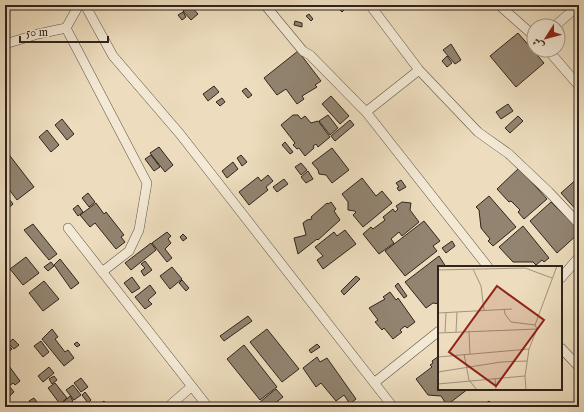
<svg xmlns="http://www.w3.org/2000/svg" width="584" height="412" font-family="'IM FELL English',Amiri,serif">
	<rect width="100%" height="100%" fill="#edddbe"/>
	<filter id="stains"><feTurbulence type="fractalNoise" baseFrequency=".005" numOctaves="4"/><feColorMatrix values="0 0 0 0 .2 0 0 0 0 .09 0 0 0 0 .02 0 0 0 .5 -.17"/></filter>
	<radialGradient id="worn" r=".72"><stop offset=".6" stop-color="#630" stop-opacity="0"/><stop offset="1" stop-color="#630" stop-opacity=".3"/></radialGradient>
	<path fill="#928471" stroke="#30241d" d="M190,5L198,14L191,20L183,11Z
		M335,5H345L347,7L342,12Z
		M183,12L186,17L182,20L178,15Z
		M309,14L313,19L311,21L306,16Z
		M295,21L302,23V27L294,25Z
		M518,33L544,63L516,87L490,56Z
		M451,44L461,60L455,64L443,50Z
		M298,51L321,81L315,85L317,87L302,96L304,99L297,104L286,89L277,95L264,78Z
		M447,56L452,63L447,67L442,61Z
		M214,86L219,92L208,101L203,94Z
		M246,88L252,95L248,98L242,91Z
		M331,96L349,116L340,124L322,104Z
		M222,98L225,102L220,106L216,102Z
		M508,104L513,111L501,119L496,112Z
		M293,115H298L301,119L305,116L311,123L318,121L330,137L318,147L316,144L313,146L314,148L305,156L299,148L297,149L293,145L295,143L281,125Z
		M328,115L338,128L330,135L319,121Z
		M518,116L523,121L510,133L505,128Z
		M62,119L74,134L67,140L55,125Z
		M350,120L354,125L335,141L331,136Z
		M47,130L59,145L51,152L39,137Z
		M285,142L293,152L290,154L282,145Z
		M159,147L173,165L165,172L150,153Z
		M332,148L349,170L332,183L326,175L319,174L318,170L312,163Z
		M7,152L34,187L17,200L5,184V154Z
		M151,155L160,167L154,171L145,159Z
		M241,155L247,162L242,166L237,158Z
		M233,162L238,169L227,178L222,171Z
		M301,163L307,170L301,175L295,167Z
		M519,168L547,199L524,219L518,212L520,210L511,201L509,202L497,189Z
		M308,171L313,179L306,183L301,177Z
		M268,175L273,181L266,187L268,190L249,205L239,192L258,177L261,181Z
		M579,177V213L561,193Z
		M362,178L376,196L382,191L392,203L363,227L353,215L356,212L355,211L348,210V202L342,194Z
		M284,179L288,184L277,192L273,187Z
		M401,180L406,187L399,191L397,188L399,187L396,183Z
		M88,193L95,202L89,207L82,198Z
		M5,194L13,204L5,211Z
		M489,196L516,227L493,246L488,241L490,239L481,228L479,210L476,207Z
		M331,202L336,209L334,211L340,220L318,240L317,239L298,254L294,238L306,235L303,223L307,220L312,219L311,217L327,203L328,204Z
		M402,202L411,203L410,210L419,222L402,236L399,232L391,239L394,243L379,254L363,234L371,227L373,229L385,220L383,217L393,209L395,212L398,209L396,206Z
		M551,202L579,230V233L557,253L530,221Z
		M96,203L104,214L106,212L124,235L121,237L125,242L116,249L95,223L90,227L80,215Z
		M78,205L83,212L78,216L73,209Z
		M424,221L440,241L433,246L437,251L405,276L385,251Z
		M33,224L57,254L49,260L24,230Z
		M523,226L549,258L544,262L542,260L536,265L533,262H513L499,247Z
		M345,230L356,244L323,269L317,260L323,256L315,247L334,232L337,236Z
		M167,232L171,236L168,239L171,243L165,249L172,258L167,262L152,243Z
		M183,234L187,238L183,241L180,237Z
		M452,241L455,246L446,253L442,248Z
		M151,243L156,250L131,270L125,263Z
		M439,256L446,267H439V304L433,303L426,308L405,282Z
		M26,257L39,273L23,285L10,269Z
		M60,259L79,283L71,289L54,265Z
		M145,261L152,270L144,276L141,271L145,268L141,264Z
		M51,262L54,266L48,271L44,267Z
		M172,267L182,279L170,289L160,276Z
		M356,276L360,279L344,295L341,291Z
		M132,277L140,288L132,293L124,283Z
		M182,280L189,288L186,291L179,283Z
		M44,281L59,299L43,311L29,293Z
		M398,283L407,296L404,298L395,286Z
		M150,285L156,293L148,300L152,304L145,309L135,297Z
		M390,292L396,300L398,298L415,322L407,328L405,326L400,330L402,332L393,339L384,328L382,330L375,322L378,320L369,308L385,299L383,297Z
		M248,316L252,321L224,341L220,336Z
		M52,329L58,337L55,339L65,352L68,350L74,358L64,366L42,339Z
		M267,329L299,369L282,382L250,342Z
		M13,339L19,345L14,349L8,343Z
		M41,341L49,352L43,357L34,346Z
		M5,342L12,349L8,353L5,351Z
		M77,342L80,345L77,347L74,344Z
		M317,344L320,347L311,353L309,350Z
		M244,345L277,387L260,400L227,359Z
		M439,356V389H468L447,405L441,396L428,395L416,379L432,367L430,365L433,363L432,361Z
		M317,357L320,362L327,358L356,399L350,404L344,395L336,401L321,383L316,387L303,368Z
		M9,366L20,381L15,385L13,383L5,390V381L9,378L5,373V369Z
		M49,367L54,373L43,382L38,376Z
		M54,376L57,380L52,384L49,379Z
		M81,378L88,387L81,392L74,383Z
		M55,383L67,398L60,404L48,388Z
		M73,385L81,395L74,400L66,390Z
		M10,387L14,392L5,400V391Z
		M276,389L283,397L270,407H264L260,402Z
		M85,392L91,400L88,403L82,395Z
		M70,396L73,401L68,405L70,407H63L61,404Z
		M34,398L40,406L39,407H34L29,401Z
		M104,401L108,407H101L99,405Z
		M489,401L494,407H481Z
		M18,403L21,407H13Z"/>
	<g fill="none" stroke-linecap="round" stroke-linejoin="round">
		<defs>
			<path id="minor" d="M85,5L113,56L180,134L393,407
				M265,5L303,51L310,55L366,112L488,267
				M370,5L419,70L478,132L509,154L549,192L579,224
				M499,5L534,36
				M555,26L579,5
				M66,28L147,183L139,230L129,251L102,272
				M5,44L38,34L66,28L79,5
				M548,50L579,86
				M366,112L419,70
				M68,228L208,407
				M561,278L579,257
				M561,348L579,367
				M374,383L439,331
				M168,407L191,387"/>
		</defs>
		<use href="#minor" stroke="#5f5245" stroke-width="10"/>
		<use href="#minor" stroke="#f3e9d5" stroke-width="9"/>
	</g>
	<g transform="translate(438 266)">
		<rect width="124" height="124" fill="#edddbe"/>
		<path fill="none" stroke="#a1937e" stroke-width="1" d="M35,3L43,20L46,44M0,4L87,2L114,12M66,43L67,48L73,56L97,59M0,47L74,43M31,65L32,88M7,66L8,47M18,66L19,46M0,67L99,63L97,59L119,0M26,88L31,114L39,124M0,91L91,83L99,63M0,106L63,96L89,95M87,110L88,124M57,112L58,124M0,118L87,110L91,83"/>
		<path fill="#8f2418" fill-opacity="0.15" stroke="#8f2418" stroke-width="2" d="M59,20L106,54L58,120L11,86Z"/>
		<rect width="124" height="124" fill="none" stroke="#30241d" stroke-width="2"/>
	</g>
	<rect width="584" height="412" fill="none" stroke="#edddbe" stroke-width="20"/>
	<rect x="6" y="6" width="572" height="400" fill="none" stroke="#30241d" stroke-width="2"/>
	<rect x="10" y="10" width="564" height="392" fill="none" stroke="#30241d"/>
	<g transform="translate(546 38) rotate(234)"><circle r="19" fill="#f3e9d5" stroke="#a59a8b"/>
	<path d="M0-3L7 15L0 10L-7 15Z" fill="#8f2418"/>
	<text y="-6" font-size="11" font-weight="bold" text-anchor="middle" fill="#30241d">ش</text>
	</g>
	<path d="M20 36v6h88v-6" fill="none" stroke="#30241d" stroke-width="2"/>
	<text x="26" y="36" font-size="12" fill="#30241d" stroke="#f3e9d5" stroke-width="3" paint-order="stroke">50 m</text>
	<rect width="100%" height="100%" filter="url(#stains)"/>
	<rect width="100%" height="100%" fill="url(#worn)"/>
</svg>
